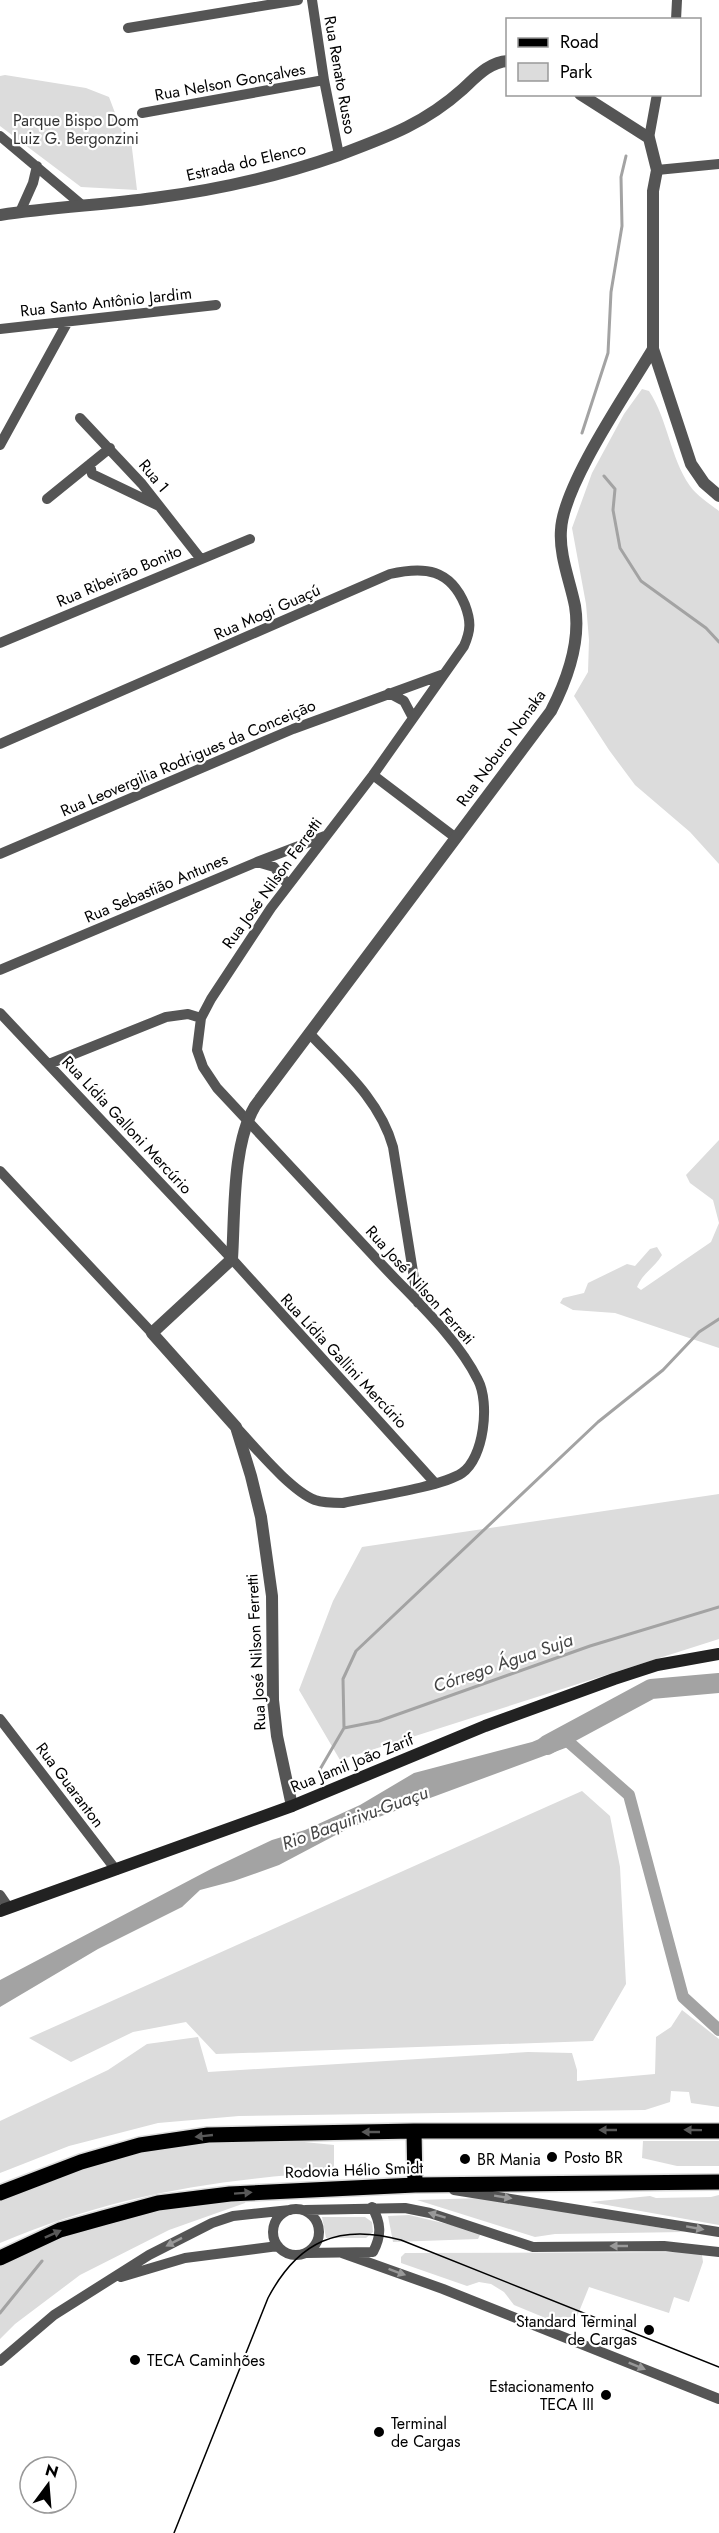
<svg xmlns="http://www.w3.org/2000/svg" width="719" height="2533" font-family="Jost,sans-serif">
	<rect width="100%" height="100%" fill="#fff"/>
	<path fill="#dcdcdc" d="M5,75L86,88L109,97L123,134L131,140L137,190L81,187L0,126V76Z
		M642,389L649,391C668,420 670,457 690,486C697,496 710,504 719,511V864L690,832L635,785L609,750L574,696L588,672L589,640L586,604L572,528L592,473L624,414Z
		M719,1140V1223L713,1200L690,1183L686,1175Z
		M719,1223V1348L615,1313L573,1310L560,1303L563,1298L584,1293L588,1283L627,1264L635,1266L650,1249L657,1247L662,1255C655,1267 642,1274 637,1287L641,1290L711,1242Z
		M719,1494V1639L340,1760L299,1690L333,1601L362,1547Z
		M582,1791L610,1816L620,1867L626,1984L593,2041L216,2054L186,2022L133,2032L71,2062L29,2038Z
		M682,2010L719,2039V2107L691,2103L689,2092L671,2091L670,2102L645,2110L239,2116L158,2123L69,2146L0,2173V2121L108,2070L147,2044L198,2037L208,2072L528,2052L572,2053L577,2070V2081L655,2074L656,2037L671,2027Z
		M284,2140L334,2145V2172C215,2179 110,2196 0,2243V2199C27,2189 54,2176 81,2167C147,2146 216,2142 284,2140Z
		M643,2141H719V2166H677L642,2158Z
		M719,2195V2225L590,2202L650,2196L656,2198L711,2197Z
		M482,2198L685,2232L555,2234L535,2237L417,2200Z
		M246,2200L245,2203L169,2230L80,2275L15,2324L0,2339V2266L63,2237L162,2211Z
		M409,2215L477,2231L480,2235L478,2239L393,2242L388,2216Z
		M322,2217H365L372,2222L373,2232L366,2238H326Z
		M695,2252L702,2255L703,2262L689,2302L674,2297L669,2313L589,2287L572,2329L514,2305L504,2292L491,2284L479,2282L467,2286L401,2263V2257L405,2253Z"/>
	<path fill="#a3a3a3" d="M563,1729L577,1737L568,1747L349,1828L279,1865L234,1881L200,1890L182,1907L98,1949L0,2007V1980L211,1869L272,1840L305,1830L360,1805L414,1773L532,1742Z"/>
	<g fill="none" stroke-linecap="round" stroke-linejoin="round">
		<path stroke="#a3a3a3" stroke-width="3" d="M582,433L608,353L611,292L622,226L621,177L626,156
			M604,476L615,489L613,510L620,548L641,581L706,628L719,642
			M344,1728L343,1679L356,1651L598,1422L663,1370L699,1332L719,1319
			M319,1771L344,1728L379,1721L590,1646L719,1607
			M0,2313L42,2261"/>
		<path stroke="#a3a3a3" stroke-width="12" d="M563,1737L629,1795L683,1997L719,2030"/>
		<path stroke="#a3a3a3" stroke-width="20" d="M547,1745L651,1689L719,1683"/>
		<defs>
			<path id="primary" d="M414,2131L415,2185
				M0,2193L81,2162L140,2145L208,2135L414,2131H719
				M0,2258L60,2230L103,2218L158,2203L230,2194L415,2185L719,2182"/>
		</defs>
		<use href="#primary" stroke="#dbdbdb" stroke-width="18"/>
		<path stroke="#555" stroke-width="10" d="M312,0L324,80L339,155
			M676,20L677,0
			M128,28L298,0
			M142,113L324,80
			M0,136L82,205
			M649,138L657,94
			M657,170L719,164
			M20,212L33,183L37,166
			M0,329L216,305
			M80,418L142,484L200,558
			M0,445L67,323
			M90,464L92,474L159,506
			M47,499L110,448
			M0,643L250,539
			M389,693L404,701L413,718
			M0,744L390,574C425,566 450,569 465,605C471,621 471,630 464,646L373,775L271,908L211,999L201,1018L197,1050L203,1067L217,1088C273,1148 329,1208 385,1268C416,1301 458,1339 478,1380C490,1403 484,1458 462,1473C441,1487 371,1497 343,1503C334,1503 324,1503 315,1500C290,1490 255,1447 236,1427
			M373,775L456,838
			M0,854L293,729L444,674
			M257,862L274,867L288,885
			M0,970L257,862L325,836
			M0,1013L232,1259L435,1483
			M309,1033C342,1068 380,1100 393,1147L418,1303
			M49,1064L166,1017L188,1014L201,1018
			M0,1171L152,1333
			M0,1719L116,1870
			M0,1895L9,1908
			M454,2190L719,2232
			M273 2232a23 23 0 1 1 46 0a23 23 0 1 1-46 0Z
			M305,2210L405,2208L430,2213L533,2247L664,2246L719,2252
			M306,2253L373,2252C382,2235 381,2223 372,2207
			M342,2253L443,2289L719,2399
			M121,2277L185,2258L278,2246
			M0,2361L54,2315L149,2255L212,2223L233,2216L290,2210"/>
		<path stroke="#555" stroke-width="12" d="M580,94L649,138L657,170L653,191V349L691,464L704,483L719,496
			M0,215C51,207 103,205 154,198C217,190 279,176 339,155C387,137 424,124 463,89C476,77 489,62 508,61
			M292,1806L277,1736L273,1700L272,1596L261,1517L251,1476L236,1427L152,1333L232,1259C235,1213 232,1145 255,1106L551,711C567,680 581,642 575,606C570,581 559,555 561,530C563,485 628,391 653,349"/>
		<path stroke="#222" stroke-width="12" d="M0,1911L292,1806L485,1726L614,1679L657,1665L719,1654"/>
		<use href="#primary" stroke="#000" stroke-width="15"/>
		<path stroke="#000" stroke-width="1.5" d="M174,2533L268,2298C298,2241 339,2223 401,2240L719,2367"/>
	</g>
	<defs><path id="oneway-solid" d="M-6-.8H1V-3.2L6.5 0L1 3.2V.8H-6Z" transform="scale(1.5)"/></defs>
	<g fill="#595959">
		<use href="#oneway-solid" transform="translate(608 2130) rotate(180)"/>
		<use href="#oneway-solid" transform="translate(693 2130) rotate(-179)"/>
		<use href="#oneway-solid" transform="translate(371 2132) rotate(180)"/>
		<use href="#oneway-solid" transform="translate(204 2136) rotate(174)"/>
		<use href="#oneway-solid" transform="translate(243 2193) rotate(-4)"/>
		<use href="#oneway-solid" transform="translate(53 2234) rotate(-24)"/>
	</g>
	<g fill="#999">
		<use href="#oneway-solid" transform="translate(503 2197) rotate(9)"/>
		<use href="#oneway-solid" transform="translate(437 2215) rotate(-163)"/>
		<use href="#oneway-solid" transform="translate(695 2228) rotate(10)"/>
		<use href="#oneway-solid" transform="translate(174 2242) rotate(153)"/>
		<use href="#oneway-solid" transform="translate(619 2246) rotate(180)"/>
		<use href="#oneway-solid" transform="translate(397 2272) rotate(20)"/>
		<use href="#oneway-solid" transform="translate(637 2366) rotate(22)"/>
	</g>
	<g fill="#000" stroke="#fff" stroke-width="2">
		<circle cx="552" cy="2157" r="6"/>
		<circle cx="465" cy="2159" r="6"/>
		<circle cx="649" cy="2330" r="6"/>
		<circle cx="135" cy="2360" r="6"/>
		<circle cx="606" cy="2395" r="6"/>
		<circle cx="379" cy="2432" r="6"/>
	</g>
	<g text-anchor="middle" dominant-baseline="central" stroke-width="4.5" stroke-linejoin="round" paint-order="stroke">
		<g font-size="16" fill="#000" stroke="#fff">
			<text transform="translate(340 75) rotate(80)">Rua Renato Russo</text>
			<text transform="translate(230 82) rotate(-10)">Rua Nelson Gonçalves</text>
			<text transform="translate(246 162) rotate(-13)">Estrada do Elenco</text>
			<text transform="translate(106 302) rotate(-6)">Rua Santo Antônio Jardim</text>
			<text transform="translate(154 476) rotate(50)">Rua 1</text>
			<text transform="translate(119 576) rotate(-23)">Rua Ribeirão Bonito</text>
			<text transform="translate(267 612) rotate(-24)">Rua Mogi Guaçú</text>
			<text transform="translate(501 748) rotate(-54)">Rua Noburo Nonaka</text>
			<text transform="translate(188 758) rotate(-23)">Rua Leovergilia Rodrigues da Conceição</text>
			<text transform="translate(272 883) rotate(-54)">Rua José Nilson Ferretti</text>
			<text transform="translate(156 888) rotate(-23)">Rua Sebastião Antunes</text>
			<text transform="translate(127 1125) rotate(47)">Rua Lídia Galloni Mercúrio</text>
			<text transform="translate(420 1285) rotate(48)">Rua José Nilson Ferreti</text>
			<text transform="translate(344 1361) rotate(47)">Rua Lídia Gallini Mercúrio</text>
			<text transform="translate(256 1652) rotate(-93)">Rua José Nilson Ferretti</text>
			<text transform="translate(352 1763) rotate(-22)">Rua Jamil João Zarif</text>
			<text transform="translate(70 1785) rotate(53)">Rua Guaranton</text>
			<text transform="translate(354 2170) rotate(-2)">Rodovia Hélio Smidt</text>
		</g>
		<g font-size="16" fill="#333" stroke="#fff">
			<text x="76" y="120">Parque Bispo Dom<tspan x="76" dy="18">Luiz G. Bergonzini</tspan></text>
		</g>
		<g font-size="16" fill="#000" stroke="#fff" text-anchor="start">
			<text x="564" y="2157">Posto BR</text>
			<text x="477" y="2159">BR Mania</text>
			<text x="637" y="2321" text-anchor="end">Standard Terminal<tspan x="637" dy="18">de Cargas</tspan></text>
			<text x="147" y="2360">TECA Caminhões</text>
			<text x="594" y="2386" text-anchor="end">Estacionamento<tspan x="594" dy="18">TECA III</tspan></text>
			<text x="391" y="2423">Terminal<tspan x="391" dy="18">de Cargas</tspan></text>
		</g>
		<g font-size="18" font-style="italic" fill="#444" stroke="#fff">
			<text transform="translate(503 1663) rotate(-19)">Córrego Água Suja</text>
			<text transform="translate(355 1818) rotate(-20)">Rio Baquirivu-Guaçu</text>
		</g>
	</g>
	<rect x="506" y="18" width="195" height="78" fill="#ffffff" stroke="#999999" stroke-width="1.5"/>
	<rect x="518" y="38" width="30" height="9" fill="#000000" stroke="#999999" stroke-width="1.5"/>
	<text x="560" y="48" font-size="18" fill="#000000">Road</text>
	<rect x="518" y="63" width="30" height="18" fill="#dcdcdc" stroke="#999999" stroke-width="1.5"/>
	<text x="560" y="78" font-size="18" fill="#000000">Park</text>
	<g transform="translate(48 2485) rotate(16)"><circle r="28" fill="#ffffff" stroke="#999999" stroke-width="1.5"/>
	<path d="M0-4.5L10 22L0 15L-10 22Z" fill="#000000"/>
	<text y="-9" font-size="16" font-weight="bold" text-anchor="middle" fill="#000000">N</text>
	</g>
</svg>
